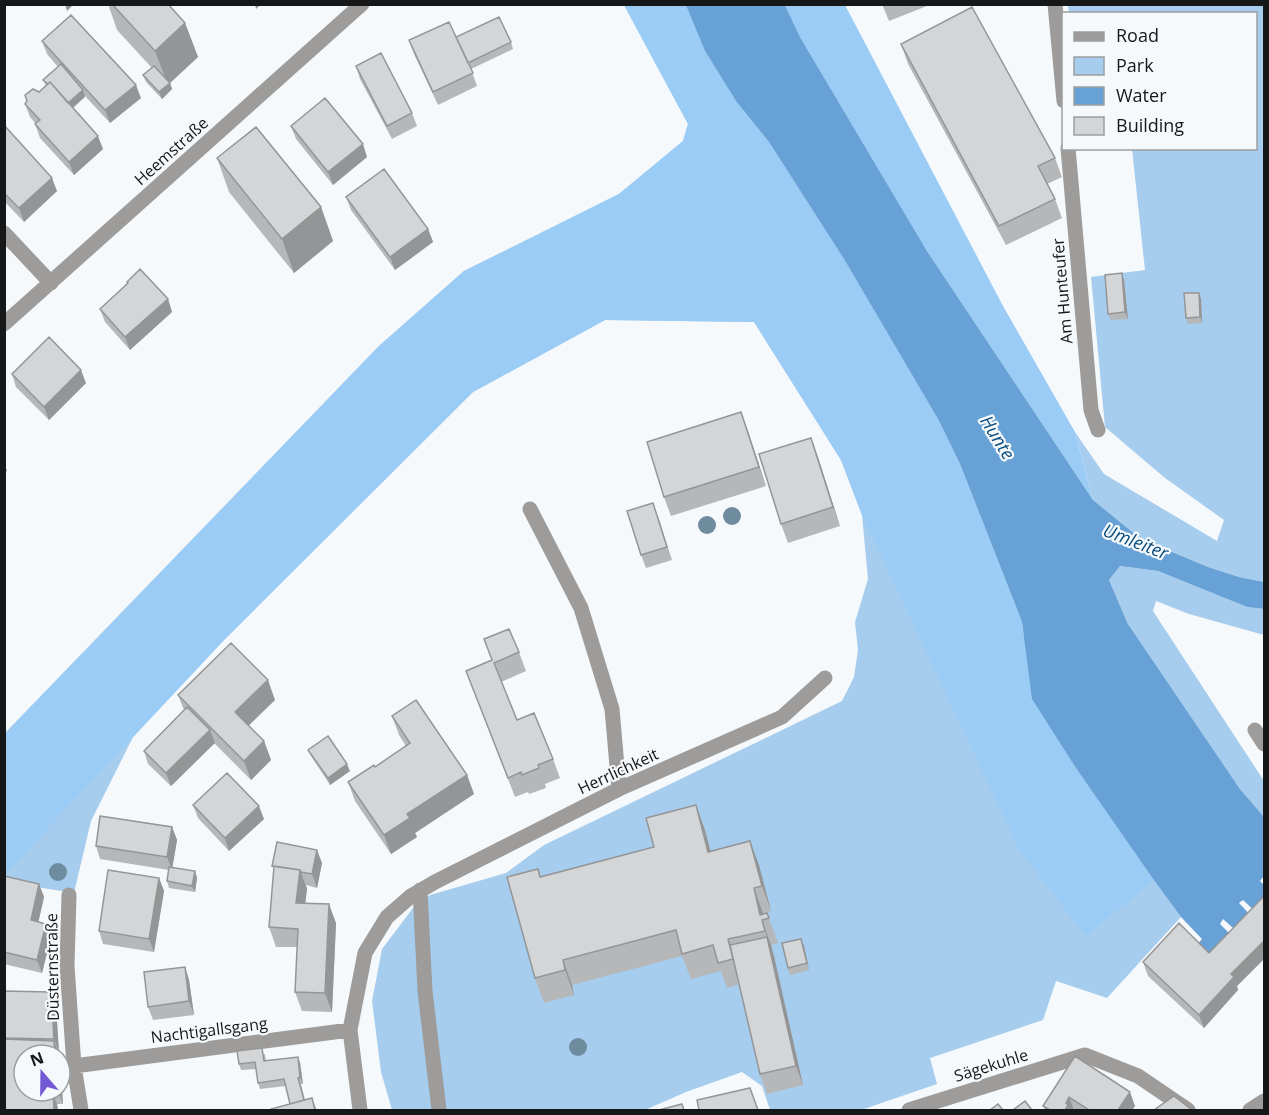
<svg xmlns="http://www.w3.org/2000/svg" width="1269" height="1115" font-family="'Open Sans',sans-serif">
	<rect width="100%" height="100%" fill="#f6f9fb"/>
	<path fill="#a6cdee" d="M624,5H686L705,51L736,101L769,142L844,259L938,419L1076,768L1181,917L1107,998L1056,981L1043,1020L930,1058L937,1084L861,1110H770L762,1086L742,1072L686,1092L645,1110H392L381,1072L372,1001L382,949L413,908L430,895L506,873L544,845L842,701L854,677L858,650L855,622L868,579L862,515L841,460L754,322L605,320L473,392L224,640L133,737L91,821L74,893L5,882L4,734L379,346L464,271L619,194L683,141L688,124Z
		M1068,5H1264V582L1239,577L1208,567L1141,539L1093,500L1075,432L1104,474L1217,541L1224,520L1165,478L1105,427L1091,277L1145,270L1132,149L1256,148V14H1069Z
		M1120,566L1158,571L1247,607L1264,609V635L1189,614L1156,601L1153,611L1264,781V817L1240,789L1128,624L1109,580Z"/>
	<path fill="#9accf6" d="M686,4L705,51L736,101L769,142L844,259L938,419L960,464L1022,622L1032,699L1076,768L1154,880L1086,936L1020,851L862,515L841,460L754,322L605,320L473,392L224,640L5,874V734L379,346L464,271L619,194L683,141L688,124L624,5Z
		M785,5H845L1003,306L1075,432L1093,500L927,251L800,37Z"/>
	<path fill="#67a1d6" d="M686,5H785L800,37L927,251L1093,500L1141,539L1208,567L1239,577L1264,582V609L1247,607L1158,571L1120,566L1109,580L1128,624L1240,789L1264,817V876L1260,881L1264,885V912L1260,916L1243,900L1239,903L1256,921L1242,936L1223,919L1220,924L1237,941L1214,966L1195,947L1202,939L1181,917L1154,880L1076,768L1032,699L1022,622L960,464L938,419L844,259L769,142L736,101L705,51Z"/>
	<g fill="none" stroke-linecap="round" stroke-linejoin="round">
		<path stroke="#9d9c9b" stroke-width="15" d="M1055,4L1064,101
			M1068,148L1091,410L1098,430
			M4,233L51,283
			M4,324L362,4
			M530,509L581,608L612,709L619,789
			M1255,730L1264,744
			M420,890L425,991L439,1110
			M69,895L67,966L74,1066L81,1110
			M74,1066L350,1030
			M360,1110L350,1030L365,953L387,917L411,896L435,882L619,789L782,717L825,678
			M909,1110L1085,1055L1138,1076L1188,1110
			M1250,1110L1264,1101"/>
	</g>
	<g fill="#6f8c9f">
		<circle cx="732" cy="516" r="9"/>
		<circle cx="707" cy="525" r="9"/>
		<circle cx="58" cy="872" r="9"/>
		<circle cx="578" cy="1047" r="9"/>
	</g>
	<path fill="#b5b7b9" d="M108,4H168L185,23L198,57L170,83L172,89L162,99L146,82L143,75L152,68L117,30Z
		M882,4H932L889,21Z
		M456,37L511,42L513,49L471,69L477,86L438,105L414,54L409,40Z
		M42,41L141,98L110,123L85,96L73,108L103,149L74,175L40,138L35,124H36L30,117L25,104L46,86L43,80L58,67L47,54Z
		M901,44L1055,158L1062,177L1047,184L1055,199L1062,218L1006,245L908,64Z
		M356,66L412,113L417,126L392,139L360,79Z
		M4,125L57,191L24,222L4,201Z
		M291,126L367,157L333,185L296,139Z
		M217,158L321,207L333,241L294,273L229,192Z
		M346,197L428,229L433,242L395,270L351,210Z
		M1124,280L1128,319L1111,320L1108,314Z
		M127,282L168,299L172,312L130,350L105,322L100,309L128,284Z
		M1201,299L1202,323L1188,324L1186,318Z
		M12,374L86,383L49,420L16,387Z
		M741,412L766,486L671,516L664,497Z
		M811,438L840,526L788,543L781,524Z
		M658,516L672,560L646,568L641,555Z
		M484,639L519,652L526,671L501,682L517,720L553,759L560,778L545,784L546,788L529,794L528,792L515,797L466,671L492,660Z
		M178,695L275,700L248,726L264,741L271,760L251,780L214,743L171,786L148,764L144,751L184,710Z
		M392,716L467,775L474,794L415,833L417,837L391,854L355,801L348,782L375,767L406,746L399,735Z
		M308,750L350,771L330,785L311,756Z
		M193,805L264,819L229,851L198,818Z
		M696,805L705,830L710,851L759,865L771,911L763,913V914L767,913L778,943L771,945L803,1085L767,1094L760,1074L739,984L727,988L721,971L691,979L682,956L572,985L574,995L544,1003L535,978L538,869L541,877L654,847Z
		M172,827L177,840L172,868L195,871L197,878L195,892L169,888L167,881L169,870L100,859L96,846Z
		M322,863L317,888L306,885L307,889L305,903L336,923L332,1012L302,1011L295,992L297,947H276L269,927L274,871L272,866Z
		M4,876L39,884L44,897L38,922L51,937L42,973L4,964Z
		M159,878L164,891L154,952L103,944L99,931Z
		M1264,896V959L1237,986L1238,990L1204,1028L1148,976L1143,962L1209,953Z
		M804,946L809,970L790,975L788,968Z
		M185,967L189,980L194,1015L153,1020L148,1007Z
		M4,991L56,1005L59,1055H24L60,1091V1065L63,1104H57L58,1110H4Z
		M265,1054L266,1060L298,1057L300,1063L303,1084H301L305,1100L312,1098L317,1110H271L290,1104L286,1086L260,1089L258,1083L256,1069L241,1070L239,1064Z
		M1075,1056L1135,1106L1132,1110H1045L1043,1106Z"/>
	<path fill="#949596" d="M65,4H74L67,11Z
		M255,4H261L256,9Z
		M185,23L198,57L170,83L172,89L162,99L159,92L168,85L155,51Z
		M136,85L141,98L110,123L105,110Z
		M83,90L85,97L69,111L67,105Z
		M98,136L103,149L74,175L69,162Z
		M363,144L367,157L333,185L328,172Z
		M52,178L57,191L24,222L19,208Z
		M321,207L333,241L294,273L282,239Z
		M428,229L433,242L395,270L390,257Z
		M1122,273L1124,280L1128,319L1125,312Z
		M1199,293L1201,299L1202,323L1200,317Z
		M168,299L172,312L130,350L125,337Z
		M81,370L86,383L49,420L44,407Z
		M741,412L748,431L766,486L759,467Z
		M811,438L818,457L840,526L833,507Z
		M4,463L7,471L4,473Z
		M268,680L275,700L242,732L235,712Z
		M210,730L215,743L171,786L166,773Z
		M264,741L271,760L251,780L244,761Z
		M347,764L350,771L330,785L328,778Z
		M467,775L474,794L415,833L417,837L391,854L384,835L407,814Z
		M696,805L705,830L717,876L708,852Z
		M259,806L264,819L229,851L225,838Z
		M172,827L177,840L172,870L167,857Z
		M750,841L759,865L771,911L762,886Z
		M317,850L322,863L317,888L312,874Z
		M300,870L307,889L303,922L296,903Z
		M195,871L197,878L195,892L192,886Z
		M159,878L164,891L154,952L149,939Z
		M39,884L44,897L36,933L31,920Z
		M754,888L763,913L764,919L760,915Z
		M329,904L336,923L332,1012L325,993Z
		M762,920L771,945L774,956L803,1085L796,1066L767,937Z
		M46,924L51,937L42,973L37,960Z
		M801,939L804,946L809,970L807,963Z
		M1264,941V959L1237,986L1238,990L1204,1028L1199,1015L1231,974Z
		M563,960L572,985L574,995L565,970Z
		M185,967L189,980L194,1015L189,1001Z
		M51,992L56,1005L59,1052L54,1039Z
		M54,1041L59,1054V1055H55Z
		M298,1057L300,1063L303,1084L300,1077Z
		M60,1065L63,1104L58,1091H60Z
		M52,1091L57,1104L58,1110H54Z
		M1130,1092L1135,1106L1132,1110H1118Z
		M1069,1097L1074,1110H1065L1066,1103Z"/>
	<path fill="#d3d5d7" stroke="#949596" stroke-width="1.5" d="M112,4H168L185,23L155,51Z
		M972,7L1055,158L1038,166L1055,199L999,226L901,44Z
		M71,15L136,85L105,110L42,41Z
		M499,17L511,42L468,63L456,37Z
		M449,22L473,73L433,92L409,40Z
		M381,53L412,113L387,126L356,66Z
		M61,64L83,90L68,103L50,82L48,84L43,80Z
		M154,66L170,83L159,92L143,75Z
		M50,82L98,136L69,162L35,124L40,120L25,104L27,101L25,95L33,89L39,92Z
		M325,98L363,144L328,172L291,126Z
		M4,125L52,178L19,208L4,193Z
		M256,127L321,207L282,239L217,158Z
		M384,169L428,229L390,257L346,197Z
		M140,269L168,299L125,337L100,309L128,283L127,282Z
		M1122,273L1125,312L1108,314L1105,275Z
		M1184,293H1199L1200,317L1186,318Z
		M49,337L81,370L44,407L12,374Z
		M741,412L759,467L664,497L647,442Z
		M811,438L833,507L781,524L759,454Z
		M653,503L667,547L641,555L627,511Z
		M509,629L519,652L494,663L517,720L534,713L553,759L538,765L539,768L522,775L521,772L508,778L466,671L492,660L484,639Z
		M231,643L268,680L235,712L264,741L244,761L178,695Z
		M416,700L467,775L407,814L410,818L384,835L348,782L374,765L375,767L410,743L392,716Z
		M187,707L210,730L166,773L144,751Z
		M328,736L347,764L328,778L308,750Z
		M227,773L259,806L225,838L193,805Z
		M696,805L708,852L750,841L762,886L754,888L760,915L767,913L769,918L762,920L765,931L728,939L733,959L718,963L713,945L682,954L676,930L563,960L565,970L535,978L507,877L538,869L540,877L654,847L646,818Z
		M100,816L172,827L167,857L96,846Z
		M277,842L317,850L312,874L301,872L300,870L272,866Z
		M274,866L300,870L296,903L329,904L325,993L295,992L298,929L269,927Z
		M169,867L195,871L192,886L167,881Z
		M108,870L159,878L149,939L99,931Z
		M4,876L39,884L31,920L46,924L37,960L4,952Z
		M1264,896V941L1231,974L1234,977L1199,1015L1143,962L1179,923L1209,953Z
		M767,937L796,1066L760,1074L730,945Z
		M801,939L807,963L788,968L782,943Z
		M185,967L189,1001L148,1007L144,972Z
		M4,991L51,992L54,1039L4,1038Z
		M4,1039L54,1041L55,1055H24V1091H53L54,1110H4Z
		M262,1048L264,1061L298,1057L300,1077L298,1078L304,1100L290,1104L284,1079L258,1083L255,1062L239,1064L237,1051Z
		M1075,1056L1130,1092L1118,1110H1089L1069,1097L1066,1103L1068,1105L1065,1110H1050L1043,1106Z
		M750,1088L758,1110H699L697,1100Z
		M1174,1096L1192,1110H1154Z
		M312,1098L315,1110H271V1109Z
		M1025,1101L1032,1110H1013Z
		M682,1104L684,1110H659Z
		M998,1104L1003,1110H990Z"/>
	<g text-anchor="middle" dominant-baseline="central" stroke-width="4.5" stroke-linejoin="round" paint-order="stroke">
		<g font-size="16" fill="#161718" stroke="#f6f9fb">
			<text transform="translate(171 151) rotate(-42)">Heemstraße</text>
			<text transform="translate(1062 291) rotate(-95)">Am Hunteufer</text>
			<text transform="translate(618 771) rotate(-25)">Herrlichkeit</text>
			<text transform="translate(52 967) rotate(-91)">Düsternstraße</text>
			<text transform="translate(209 1030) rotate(-7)">Nachtigallsgang</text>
			<text transform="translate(991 1065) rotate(-17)">Sägekuhle</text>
		</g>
		<g font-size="18" font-style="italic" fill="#084c7e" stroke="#f6f9fb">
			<text transform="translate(998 437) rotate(58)">Hunte</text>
			<text transform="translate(1136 541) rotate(21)">Umleiter</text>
		</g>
	</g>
	<rect width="1269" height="1115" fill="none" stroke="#161718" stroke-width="12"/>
	<rect x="1062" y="12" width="195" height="138" fill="#f6f9fb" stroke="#9c9fa0" stroke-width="1.5"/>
	<rect x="1074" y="32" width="30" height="9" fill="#9d9c9b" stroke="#9c9fa0" stroke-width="1.5"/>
	<text x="1116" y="42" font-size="18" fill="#161718">Road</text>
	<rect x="1074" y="57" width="30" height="18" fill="#a6cdee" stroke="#9c9fa0" stroke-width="1.5"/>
	<text x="1116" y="72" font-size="18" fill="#161718">Park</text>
	<rect x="1074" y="87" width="30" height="18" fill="#67a1d6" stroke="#9c9fa0" stroke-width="1.5"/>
	<text x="1116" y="102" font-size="18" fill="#161718">Water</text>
	<rect x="1074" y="117" width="30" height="18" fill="#d3d5d7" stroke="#9c9fa0" stroke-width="1.5"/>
	<text x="1116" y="132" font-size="18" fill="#161718">Building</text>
	<g transform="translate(42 1073) rotate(340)"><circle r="28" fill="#f6f9fb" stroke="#9c9fa0" stroke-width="1.5"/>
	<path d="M0-4.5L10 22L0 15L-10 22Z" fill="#735ad4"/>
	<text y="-9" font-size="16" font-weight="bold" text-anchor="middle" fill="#161718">N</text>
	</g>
</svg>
